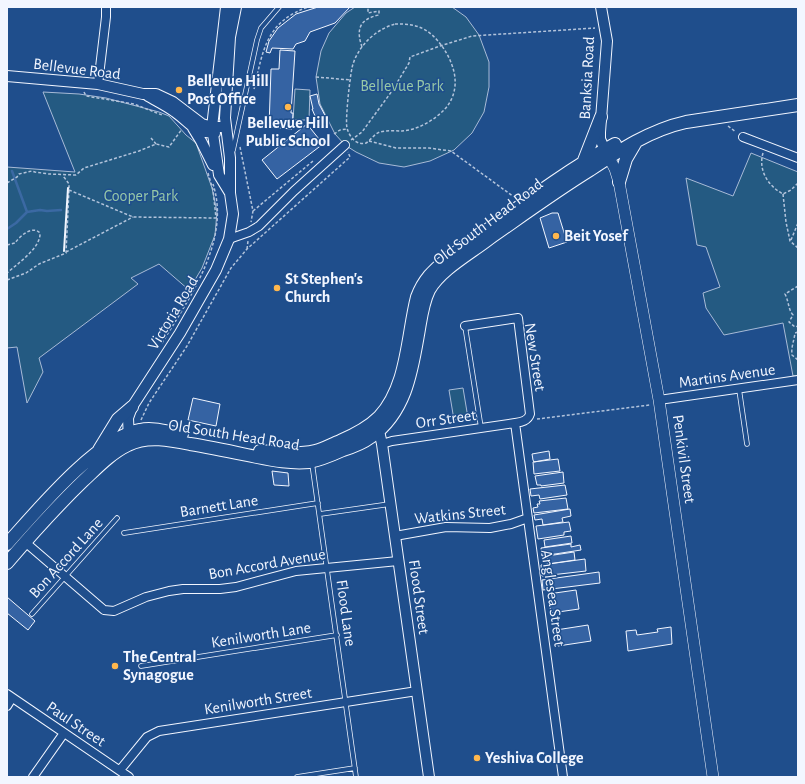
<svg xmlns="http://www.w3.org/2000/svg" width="805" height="784" font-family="'Alegreya Sans',sans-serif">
	<rect width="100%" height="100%" fill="#1f4e8c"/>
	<path fill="#245a82" stroke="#a8bbd7" d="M355,7H452L466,17L479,35L489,62V87L484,112L472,133L454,150L430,161L404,167L379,163L356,152L345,145L335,134L320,104L316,77L321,51L329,33L346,13Z
		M295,89L310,90L309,120H293Z
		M43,92L79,94L106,98L159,112L169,116L186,135L196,143L212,188L217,212L215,235L202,268L189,290L159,264L131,278L138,284L39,358L43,372L27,403L17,347L7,348V167L75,172Z
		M751,153L798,172V376H793L783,323L724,335L706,308L703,293L720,287L706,247L697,245L686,178L733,196Z
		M463,388L468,418L454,420L449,390Z"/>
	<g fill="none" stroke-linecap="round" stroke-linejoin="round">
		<path stroke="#3b69a3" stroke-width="2.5" d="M12,171L27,212
			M7,229L16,223L27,212L40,210L47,211L61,210"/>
	</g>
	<path fill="#3563a3" stroke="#f2f6ff" d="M318,7H350L335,23L310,32L305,41L296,44L293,49L272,48L270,53L266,52L269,41L278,28L296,14Z
		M280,50L295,51L291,113H293L292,129L269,127L271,69H279Z
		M317,94L319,104L328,121L319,125L312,109H313L310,96Z
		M307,124L323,144L277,179L262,160Z
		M552,213H558L567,242L549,248L540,218Z
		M193,398L220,404L216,426L188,420Z
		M549,451L550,459L534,462L533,460L532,454Z
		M558,459L560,471L534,474L533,462Z
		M272,471L288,473L289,486L274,485Z
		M563,472L564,483L541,486V485H537L535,476Z
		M565,485L567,495L540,499L539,495L531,496L530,489Z
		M566,498L568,509L534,513L533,508L538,507L537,504H540L539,501Z
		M570,509L571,516L562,518L563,522L543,525L542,519L535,520L534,515Z
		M569,522L571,531L564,532V535L538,539L536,526Z
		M571,536L572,543L545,547L544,540Z
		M571,544V547L580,545L581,550L542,556L541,548Z
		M574,552L575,560L548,564L547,556Z
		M585,559L586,571L542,576L541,565Z
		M599,572L600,583L543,590L542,580Z
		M576,590L579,609L551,613L548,594Z
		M7,597L35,621L28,630L7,613Z
		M588,625L591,641L558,646L556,630Z
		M671,627L672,644L628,651L626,631L636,630L637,635L658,632L657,629Z"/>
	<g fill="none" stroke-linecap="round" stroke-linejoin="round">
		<defs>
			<path id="service" d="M233,150L257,40L261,28L279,7
				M465,326L481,428
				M739,389L747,444
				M312,463L356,777
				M320,514L390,504
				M124,533L318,503
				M32,614L117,518
				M141,666L337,635
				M297,777L355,768"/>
			<path id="minor" d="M98,84L106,17V7
				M743,137L798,158
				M229,239L249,232L259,226L294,191L345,145
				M659,400L798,380
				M515,423L563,777
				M382,444L392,441L515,423C521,422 528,421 530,414L518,318L465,326
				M395,536L446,527L490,528L511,524L528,518
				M25,542L104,610L114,611L146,597L169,591L183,589H220L236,587L296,571L398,561
				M7,694L129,777
				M7,706L12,698
				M120,770L147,737L159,731L417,691
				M33,777L64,733"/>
			<path id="tertiary" d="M226,7L212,127L219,175L230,193
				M601,7L607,41L600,132V139L605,150
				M7,76L98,84L143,94H156L173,102L202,124L212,127H226
				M148,96C157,101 167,106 175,112C192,124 192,132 215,133
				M193,128L201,141L213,165
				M375,426L379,431L382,444L429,777
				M129,440L128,418L132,407L180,333L216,270L229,239L233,214L230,193V158L225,118L230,37L236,7"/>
			<path id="secondary" d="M605,150L615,169L619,182L659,400L713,777"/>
			<path id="primary" d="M583,163L601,117
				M619,182L626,159L636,142
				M99,450L118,419L132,407
				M260,451C278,453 298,455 315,451C324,449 332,444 340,441C354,435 368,428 379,417C408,386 407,336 417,297C420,289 424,282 429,276C445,258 467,245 486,231C528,200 569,169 615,144
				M7,544C36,512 98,437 140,430C153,427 168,432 182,434
				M7,563C31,535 56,507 83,481C97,468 111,453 128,445C147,435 171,440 190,444C209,447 228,451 247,455C268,459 288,464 309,462C321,460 332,455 343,450C353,447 363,443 371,437C407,411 412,369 419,329C421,317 423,302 429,290C441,269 471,253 490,238C523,215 556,191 590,170C620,150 650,130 686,122L798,105"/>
		</defs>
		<use href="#service" stroke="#f2f6ff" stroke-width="5.5"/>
		<use href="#minor" stroke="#f2f6ff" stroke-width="10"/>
		<use href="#tertiary" stroke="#f2f6ff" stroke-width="12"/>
		<use href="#secondary" stroke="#f2f6ff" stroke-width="12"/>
		<use href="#primary" stroke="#f2f6ff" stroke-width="14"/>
		<path stroke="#b3c4dc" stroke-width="1.5" stroke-dasharray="3 2" stroke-linecap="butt" d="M395,24C403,24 411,24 419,27C437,33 454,60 455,79C456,90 452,102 444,110C433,121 417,130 402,131C395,131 387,130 380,132C374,134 371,140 366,143C356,146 349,136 347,128C345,120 350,77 352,68C353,63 355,58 358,53C365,40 380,28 395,24Z
			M362,47C356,30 359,19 379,15V11L368,13V7
			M316,77L351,80
			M254,89C263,50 266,22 308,7
			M84,92L86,96L134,104L162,115
			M728,126L736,132
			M334,134L340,130L347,129
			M151,138L156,144
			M351,140L362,132L392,91L409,63L410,57L440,46L472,36L595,28
			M369,141L396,148H429L451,151L514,197
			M240,147L253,211L251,222
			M763,153C758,170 768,186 783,194L791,190L798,183
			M208,173L213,190L216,218
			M7,183L17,177L19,174L32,171L35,172L49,174L76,175L84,168L139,151L156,144L169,147L182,129
			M69,190L133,217L216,218
			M783,194L786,222L790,241L798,248
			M253,211L313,161
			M791,240L798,223
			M7,245L15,243C20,236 32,225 40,233C41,248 17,264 7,273
			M247,249L248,241
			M66,252L133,217
			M7,280L26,273L39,264L66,253L69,190V184L64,177V175
			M798,286L785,294C789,302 788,309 793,315L789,322L795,327L798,326
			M798,332L795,333C794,341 791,347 792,355L798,360
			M162,343C190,297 231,240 213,184
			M537,419L650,405
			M141,420L149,403L187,346L231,268L247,249L350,157L348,152"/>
		<use href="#service" stroke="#1f4e8c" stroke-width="4"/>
		<use href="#minor" stroke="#1f4e8c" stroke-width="8"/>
		<use href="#tertiary" stroke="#1f4e8c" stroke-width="10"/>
		<use href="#secondary" stroke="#1f4e8c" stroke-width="11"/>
		<use href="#primary" stroke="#1f4e8c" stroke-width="12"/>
		<path stroke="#f2f6ff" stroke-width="2" d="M64,251L68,188"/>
	</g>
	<g fill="#ffb74d" stroke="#1f4e8c" stroke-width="1.5">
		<circle cx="179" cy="90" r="4"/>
		<circle cx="288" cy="107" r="4"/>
		<circle cx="556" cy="236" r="4"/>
		<circle cx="277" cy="288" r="4"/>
		<circle cx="115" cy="666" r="4"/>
		<circle cx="477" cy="758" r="4"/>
	</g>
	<g text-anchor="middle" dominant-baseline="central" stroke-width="3" stroke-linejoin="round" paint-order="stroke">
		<g font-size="16" fill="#f2f6ff" stroke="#1f4e8c">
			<text transform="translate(77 69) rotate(7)">Bellevue Road</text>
			<text transform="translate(587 78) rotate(-87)">Banksia Road</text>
			<text transform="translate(488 222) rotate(-37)">Old South Head Road</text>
			<text transform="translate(173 313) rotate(-59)">Victoria Road</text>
			<text transform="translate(535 357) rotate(81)">New Street</text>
			<text transform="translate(727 376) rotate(-8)">Martins Avenue</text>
			<text transform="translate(446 419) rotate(-8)">Orr Street</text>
			<text transform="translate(234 435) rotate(9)">Old South Head Road</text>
			<text transform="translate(684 459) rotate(82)">Penkivil Street</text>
			<text transform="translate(219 506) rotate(-9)">Barnett Lane</text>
			<text transform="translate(460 514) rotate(-6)">Watkins Street</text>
			<text transform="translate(66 558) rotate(-48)">Bon Accord Lane</text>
			<text transform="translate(267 564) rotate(-10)">Bon Accord Avenue</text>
			<text transform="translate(419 597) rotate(82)">Flood Street</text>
			<text transform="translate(553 598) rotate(82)">Anglesea Street</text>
			<text transform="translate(346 613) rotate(82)">Flood Lane</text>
			<text transform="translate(261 635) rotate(-9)">Kenilworth Lane</text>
			<text transform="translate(258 701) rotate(-9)">Kenilworth Street</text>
			<text transform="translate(76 724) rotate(34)">Paul Street</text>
		</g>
		<g font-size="16" font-weight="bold" fill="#f2f6ff" stroke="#1f4e8c" text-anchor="start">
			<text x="187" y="81">Bellevue Hill<tspan x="187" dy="18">Post Office</tspan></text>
			<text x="288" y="123" text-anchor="middle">Bellevue Hill<tspan x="288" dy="18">Public School</tspan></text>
			<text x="564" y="236">Beit Yosef</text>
			<text x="285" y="279">St Stephen's<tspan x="285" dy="18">Church</tspan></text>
			<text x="123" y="657">The Central<tspan x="123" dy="18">Synagogue</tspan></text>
			<text x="485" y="758">Yeshiva College</text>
		</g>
		<g font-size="16" fill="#97c8a6" stroke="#1f4e8c">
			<text x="402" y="86">Bellevue Park</text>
			<text x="141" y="196">Cooper Park</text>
		</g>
	</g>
	<rect width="805" height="784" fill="none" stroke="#f2f6ff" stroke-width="16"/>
</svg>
